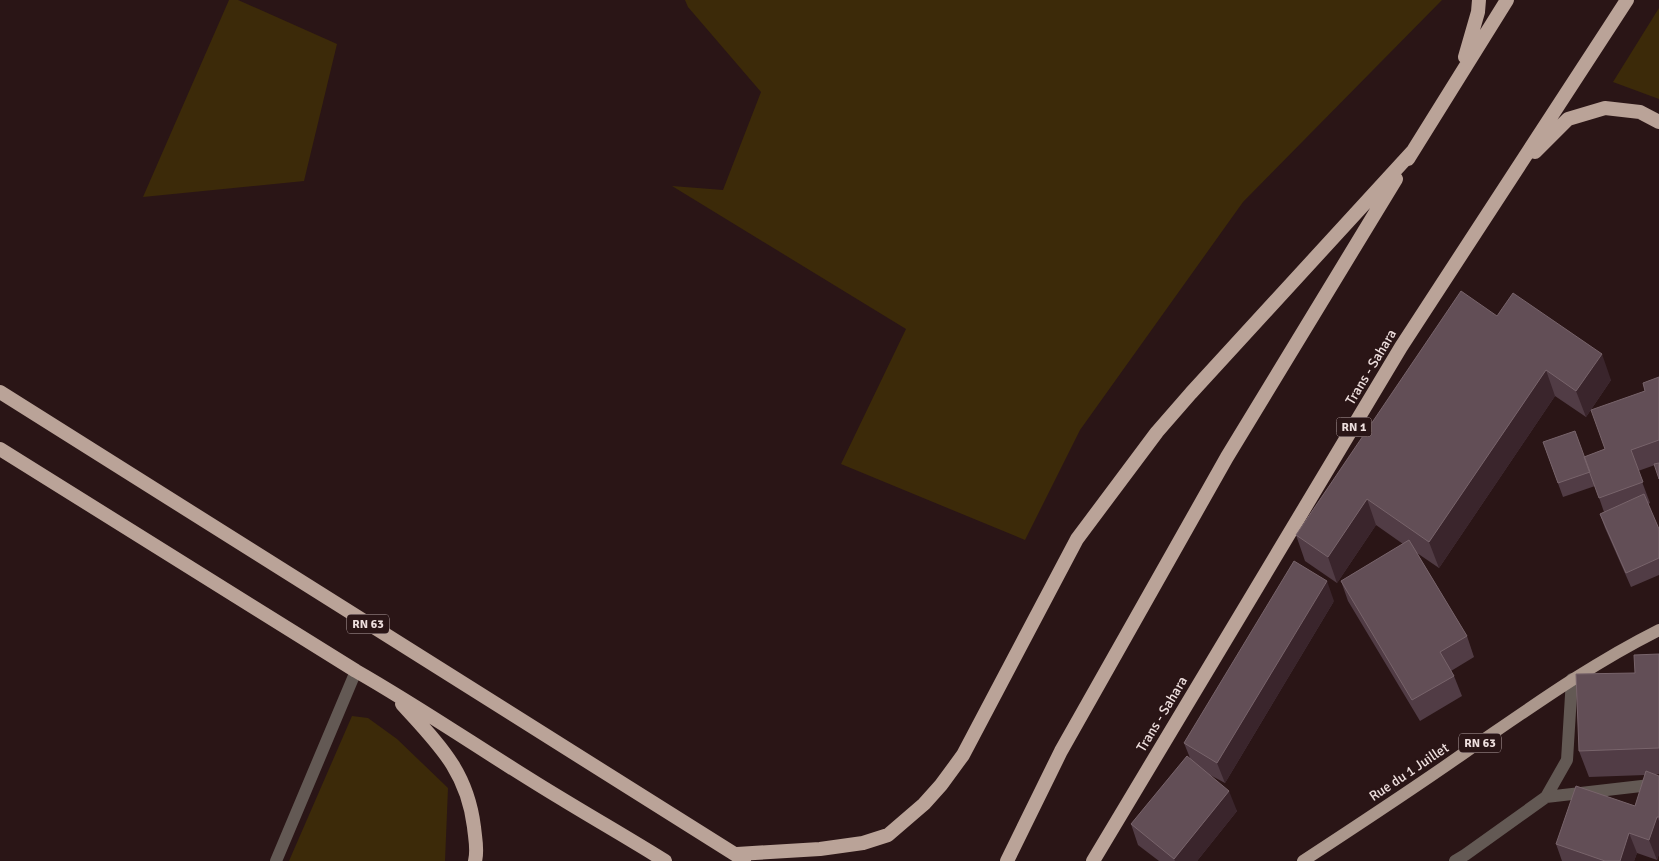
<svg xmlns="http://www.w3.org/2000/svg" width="1659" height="861" font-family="Signika,sans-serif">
	<rect width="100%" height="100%" fill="#2a1516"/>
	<path fill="#3c2a09" d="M229,0H238L337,44L304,181L143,197Z
		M685,0H1442L1243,202L1080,430L1025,540L841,464L906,329L672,186L723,190L761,92L688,7Z
		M1659,8V99L1613,82Z
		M352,716L368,718L397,739L448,788L445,861H289Z"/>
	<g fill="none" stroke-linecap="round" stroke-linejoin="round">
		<path stroke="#635954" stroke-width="12" d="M1546,797L1659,784
			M276,861L356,671
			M1455,861L1465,855L1546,797L1567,760L1572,679"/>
		<path stroke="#ab978c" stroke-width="12" d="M1303,861C1358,825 1413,789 1467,751C1530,708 1591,664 1659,630"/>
		<path stroke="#baa398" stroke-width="14" d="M1465,57L1478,12L1479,0
			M1535,152L1568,119L1605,108L1640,112L1659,122
			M1408,159L1507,0
			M0,392L744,860
			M0,449L356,671C428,712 496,760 567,802C600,822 633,841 665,861
			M402,704C438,744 467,770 474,827C475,838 478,850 475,861
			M737,854L820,849L863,843L888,835L924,804L941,785L963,755L1077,539L1157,432L1191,393L1412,152
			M1007,861L1061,751L1227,457L1396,179
			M1093,861L1401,347L1627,0"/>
	</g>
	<path fill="#513c45" d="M1497,316L1611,380L1586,417L1555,396L1439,568L1417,553L1467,636L1474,657L1451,671L1454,676L1462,696L1420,721L1348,601L1341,581L1403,544L1376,525L1337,583L1305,561L1296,535Z
		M1659,377V479L1655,465L1638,471L1650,503L1648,504L1659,529V575L1631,587L1605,528L1600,514L1604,512L1595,486L1563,497L1543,442L1584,457L1605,449L1645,391Z
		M1334,601L1225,783L1210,775L1237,811L1197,861H1159L1138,845L1131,824L1190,758L1184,743Z
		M1659,654V774L1655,775L1659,776V854L1657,860L1637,853L1634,861H1562L1556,844L1635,806L1645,775L1589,777L1579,751L1635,673Z"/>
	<path fill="#3a252c" d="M1602,354L1611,380L1586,417L1576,391Z
		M1546,370L1555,396L1439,568L1429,542Z
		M1367,499L1376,525L1337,583L1328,557Z
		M1327,581L1334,601L1225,783L1217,763Z
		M1229,791L1237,811L1197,861H1175L1174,859Z
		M1657,817L1659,821V854L1657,860L1649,840Z
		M1629,833L1637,853L1634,861H1620Z"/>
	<path fill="#624e56" stroke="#78646b" d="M1461,291L1497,316L1513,293L1602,354L1576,391L1546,370L1429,542L1367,499L1328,557L1296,535Z
		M1659,377V440L1631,450L1643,482L1599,498L1584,457L1605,449L1591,410L1645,391L1643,383Z
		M1575,431L1590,472L1558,483L1543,442Z
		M1659,463V479L1654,464Z
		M1644,494L1659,529V558L1626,573L1600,514Z
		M1409,540L1467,636L1440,652L1454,676L1412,700L1341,581Z
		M1294,561L1327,581L1217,763L1184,743Z
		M1659,654V748L1579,751L1576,674L1635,673L1634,655Z
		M1187,756L1229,791L1174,859L1131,824Z
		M1646,771L1659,776V817H1657L1649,840L1629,833L1620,861H1605L1556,844L1576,786L1635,806Z"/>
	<g text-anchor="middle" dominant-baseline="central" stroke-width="4" stroke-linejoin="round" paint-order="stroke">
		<g fill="#2a1516" stroke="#b3a2a2" stroke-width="1">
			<rect x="1336.5" y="417.5" width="35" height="19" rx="4"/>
			<rect x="347" y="614.5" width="42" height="19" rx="4"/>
			<rect x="1459" y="733.5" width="42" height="19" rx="4"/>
		</g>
		<g font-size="12" font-weight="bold" fill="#eedfde">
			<text x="1354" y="427">RN 1</text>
			<text x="368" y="624">RN 63</text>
			<text x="1480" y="743">RN 63</text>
		</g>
		<g font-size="14" fill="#eedfde" stroke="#2a1516">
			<text transform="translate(1371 367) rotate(-59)">Trans - Sahara</text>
			<text transform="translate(1162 714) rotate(-59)">Trans - Sahara</text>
			<text transform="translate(1409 772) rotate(-34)">Rue du 1 Juillet</text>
		</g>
	</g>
</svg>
